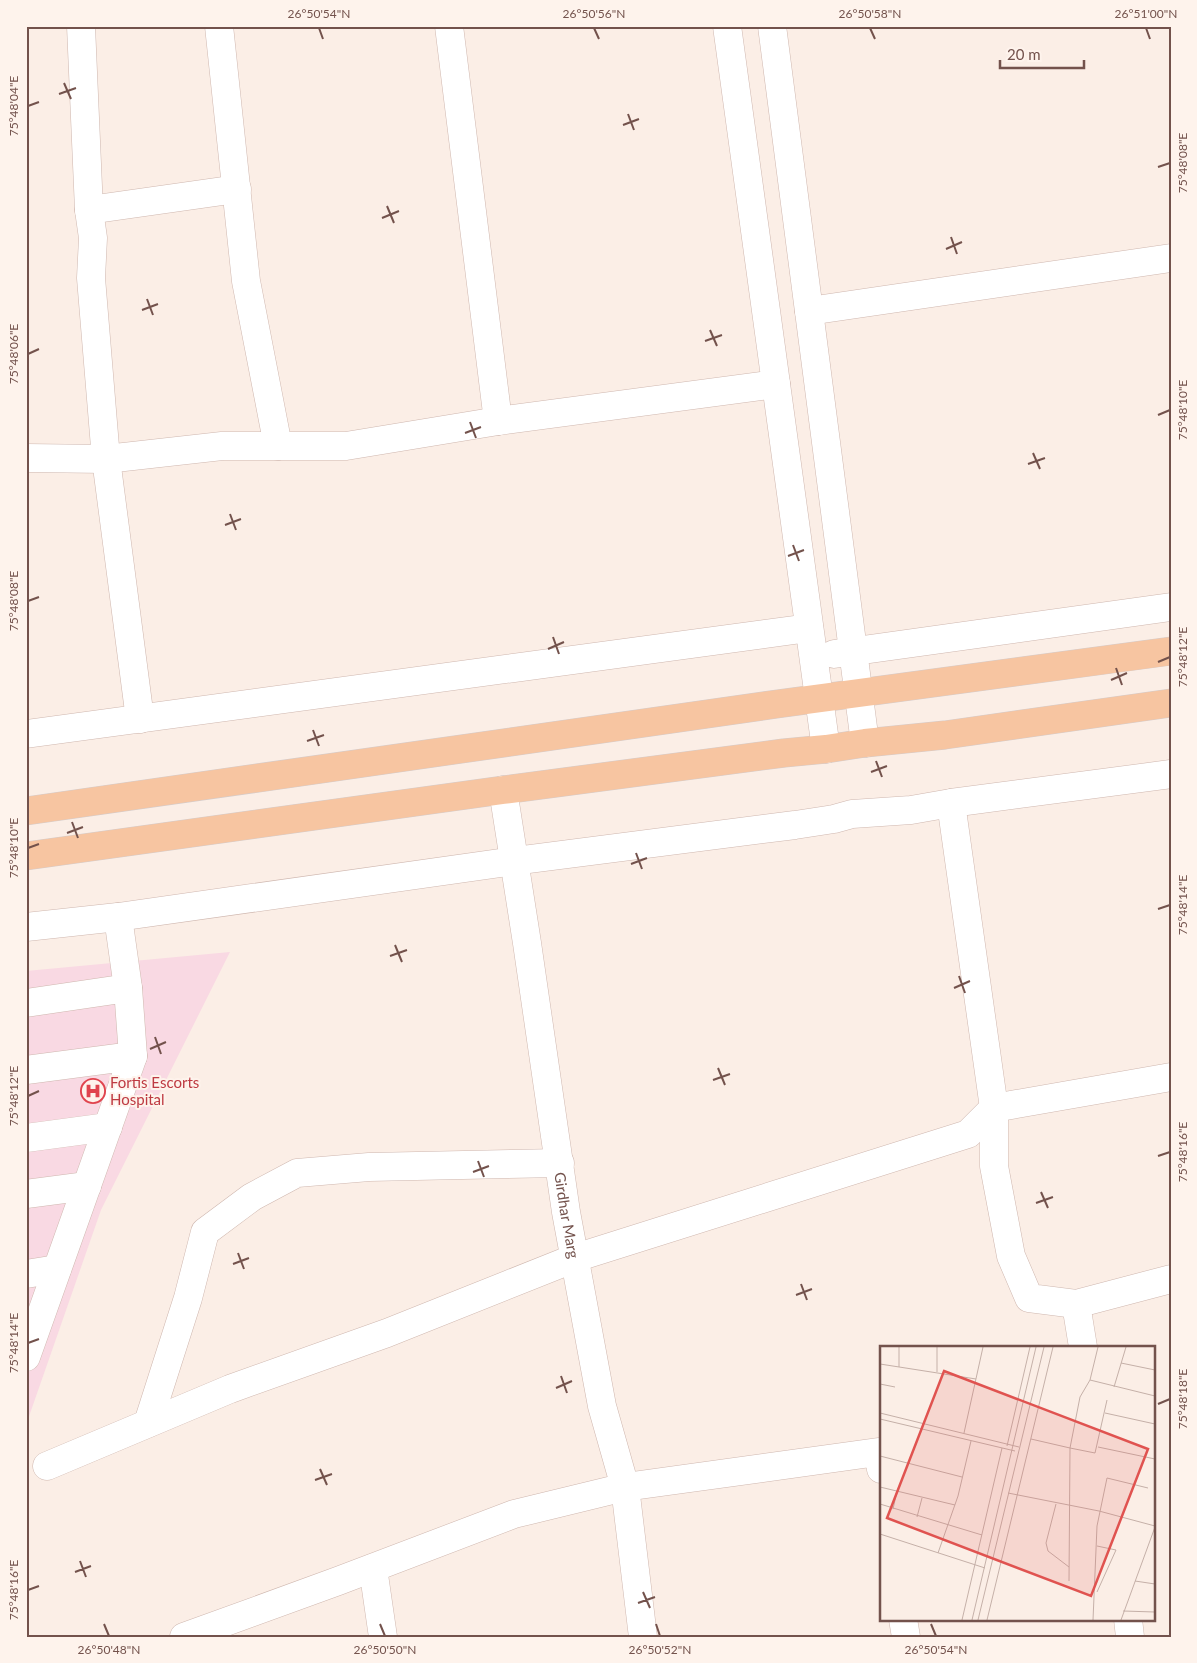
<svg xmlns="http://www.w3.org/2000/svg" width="1197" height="1663" font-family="Lato,sans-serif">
	<rect width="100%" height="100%" fill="#fbeee6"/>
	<path fill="#f9d9e3" d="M230,952L101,1210L26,1425V971Z"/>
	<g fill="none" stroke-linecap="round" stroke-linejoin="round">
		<defs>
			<g id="minor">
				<path d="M81,26L89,210L93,238L91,278L106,459L140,719"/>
				<path d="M219,26L246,281L278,446"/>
				<path d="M449,26L498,421"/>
				<path d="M727,26L826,749"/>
				<path d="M772,26L865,743"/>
				<path d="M89,210L237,189"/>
				<path d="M809,311L1171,258"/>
				<path d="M26,458L106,459L222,446H346L498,421L776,384"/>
				<path d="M834,654L1171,607"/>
				<path d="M26,734L809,628"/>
				<path id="s1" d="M503,790L527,943L566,1212L602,1406L625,1487L643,1637"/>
				<path d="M951,803L994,1108L1171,1077"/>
				<path d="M26,927L118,917L514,861L795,825L834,819L852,814L911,810L951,803L1171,774"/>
				<path d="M26,1003L128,988"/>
				<path d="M26,1070L133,1056"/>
				<path d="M994,1108V1166L1011,1256L1029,1298L1076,1304L1171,1279"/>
				<path d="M26,1138L108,1127"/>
				<path d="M26,1194L87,1186"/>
				<path d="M26,1274L57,1269"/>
				<path d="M1076,1304L1083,1347"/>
				<path d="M26,1357L133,1056L128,988L118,917"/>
				<path d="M148,1423L188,1298L205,1232L252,1197L297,1173L369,1167L560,1163"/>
				<path d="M47,1466L230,1389L387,1333L575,1258L968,1134L994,1108"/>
				<path d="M373,1568L383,1637"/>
				<path d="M903,1619L906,1637"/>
				<path d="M1128,1619L1130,1637"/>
				<path d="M184,1637L338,1581L514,1514L625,1487L878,1452L881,1469"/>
			</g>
			<path id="major" d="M26,811L777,704L1171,651
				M26,856L503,790L784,753L826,749L865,743L945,735L1171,703"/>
		</defs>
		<use href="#minor" stroke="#cfb7af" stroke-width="29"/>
		<use href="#major" stroke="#d5cbc9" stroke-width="29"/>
		<use href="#minor" stroke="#fff" stroke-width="28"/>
		<use href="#major" stroke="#f7c5a1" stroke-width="28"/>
	</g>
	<path fill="none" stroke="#73524c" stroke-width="2" d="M319,28L323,39M594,28L599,39M870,28L875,39M1146,28L1150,39M64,83L71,99M59,94L76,88M28,106L39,102M628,114L634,130M623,125L639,119M1158,167L1170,163M387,206L394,223M382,218L399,211M951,237L957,254M946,249L962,242M147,299L153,315M142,310L158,304M710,330L717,346M705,341L722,335M28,354L39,349M1158,415L1170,410M470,422L476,438M465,433L481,427M1033,453L1040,469M1028,464L1045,458M230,514L236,530M225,525L241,519M793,545L799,561M788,556L804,550M28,601L39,597M553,637L559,654M548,649L564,642M1158,662L1170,657M1116,668L1122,685M1111,680L1127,673M313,730L319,746M307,741L324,735M876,761L882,777M871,772L887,766M72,822L78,838M67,833L83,827M28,848L39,844M636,853L642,869M631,864L647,858M1158,909L1170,905M395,945L402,962M390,956L407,950M959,976L965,993M954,988L970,981M155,1037L161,1054M150,1049L166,1042M718,1068L725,1085M713,1080L730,1074M28,1096L39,1091M1158,1156L1170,1152M478,1161L484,1177M473,1172L489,1166M1041,1192L1048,1208M1036,1203L1053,1197M238,1253L244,1269M233,1264L249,1258M801,1284L807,1300M796,1295L812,1289M28,1343L39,1339M561,1376L567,1393M556,1388L572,1381M1158,1404L1170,1399M320,1469L327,1485M315,1480L332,1474M80,1561L86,1577M75,1572L91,1566M28,1590L39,1586M643,1592L650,1608M638,1603L655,1597M104,1624L109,1636M380,1624L385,1636M656,1624L660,1636M931,1624L936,1636"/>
	<defs>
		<symbol id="hospital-ring" viewBox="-11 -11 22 22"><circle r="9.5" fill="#fef3ec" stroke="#e0444e" stroke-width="1.5"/><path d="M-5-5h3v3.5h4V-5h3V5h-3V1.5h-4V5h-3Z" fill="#e0444e"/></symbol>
	</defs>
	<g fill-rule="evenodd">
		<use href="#hospital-ring" x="79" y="1077" width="28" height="28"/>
	</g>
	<g text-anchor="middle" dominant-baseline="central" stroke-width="4" stroke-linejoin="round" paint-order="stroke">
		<g font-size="15" fill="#be3a42" stroke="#fef3ec" text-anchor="start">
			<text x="110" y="1082">Fortis Escorts<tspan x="110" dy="17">Hospital</tspan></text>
		</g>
		<g font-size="15" fill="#73524c" stroke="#fef3ec">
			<text stroke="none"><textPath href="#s1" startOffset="430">Girdhar Marg</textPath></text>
		</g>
	</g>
	<g transform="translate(880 1346)">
		<rect width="275" height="275" fill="#fbeee6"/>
		<path fill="none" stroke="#c5b0a8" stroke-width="1" d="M241,17L275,24M0,18L96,33M19,21V1M57,26V1M210,34L275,50M0,38L15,41M234,41L246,1M0,67L139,101M225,67L275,78M0,73L135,105M84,87L103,1M151,93L190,102L200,51L210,34L218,1M127,100L150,1M218,101L275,113M190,102L215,107L227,54M0,110L82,131M0,141L75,159M128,147L219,165L275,180M0,158L102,189M176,158L166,197L168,205L189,221M13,163L17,145M37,171L42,152M0,188L105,222M58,207L78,150L91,95M189,235L190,102M255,235L275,238M217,246L236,204L217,200M243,265L275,266M82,274L122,102M92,274L156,1M98,274L164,1M107,274L173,1M213,274L217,180L227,132L268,142M241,274L275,181"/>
		<path fill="#e05350" fill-opacity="0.15" stroke="#e05350" stroke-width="2.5" d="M64,25L268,103L211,250L7,172Z"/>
		<rect width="275" height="275" fill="none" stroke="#73524c" stroke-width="2.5"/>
	</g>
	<rect width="1197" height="1663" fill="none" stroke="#fef3ec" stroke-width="55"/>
	<path d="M1000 60v8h84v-8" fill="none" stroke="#73524c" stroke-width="2.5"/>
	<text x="1007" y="60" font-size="15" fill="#73524c" stroke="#fef3ec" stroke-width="4" paint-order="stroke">20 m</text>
	<rect x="28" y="28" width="1142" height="1608" fill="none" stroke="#73524c" stroke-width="2"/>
	<g font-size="12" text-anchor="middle" fill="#73524c">
		<text x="319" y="18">26°50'54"N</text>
		<text x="594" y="18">26°50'56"N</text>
		<text x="870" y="18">26°50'58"N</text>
		<text x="1146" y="18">26°51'00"N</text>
		<text transform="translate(14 106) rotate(-90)" y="4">75°48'04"E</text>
		<text transform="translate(1183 163) rotate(-90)" y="4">75°48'08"E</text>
		<text transform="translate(14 354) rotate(-90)" y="4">75°48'06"E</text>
		<text transform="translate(1183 410) rotate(-90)" y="4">75°48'10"E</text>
		<text transform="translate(14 601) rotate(-90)" y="4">75°48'08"E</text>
		<text transform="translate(1183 657) rotate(-90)" y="4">75°48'12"E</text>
		<text transform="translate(14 848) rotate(-90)" y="4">75°48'10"E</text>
		<text transform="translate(1183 905) rotate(-90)" y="4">75°48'14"E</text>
		<text transform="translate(14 1096) rotate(-90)" y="4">75°48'12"E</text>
		<text transform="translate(1183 1152) rotate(-90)" y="4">75°48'16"E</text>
		<text transform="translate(14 1343) rotate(-90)" y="4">75°48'14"E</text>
		<text transform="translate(1183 1399) rotate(-90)" y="4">75°48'18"E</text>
		<text transform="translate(14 1590) rotate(-90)" y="4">75°48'16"E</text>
		<text x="109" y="1654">26°50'48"N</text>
		<text x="385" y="1654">26°50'50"N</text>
		<text x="660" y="1654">26°50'52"N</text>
		<text x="936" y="1654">26°50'54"N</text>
	</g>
</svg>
